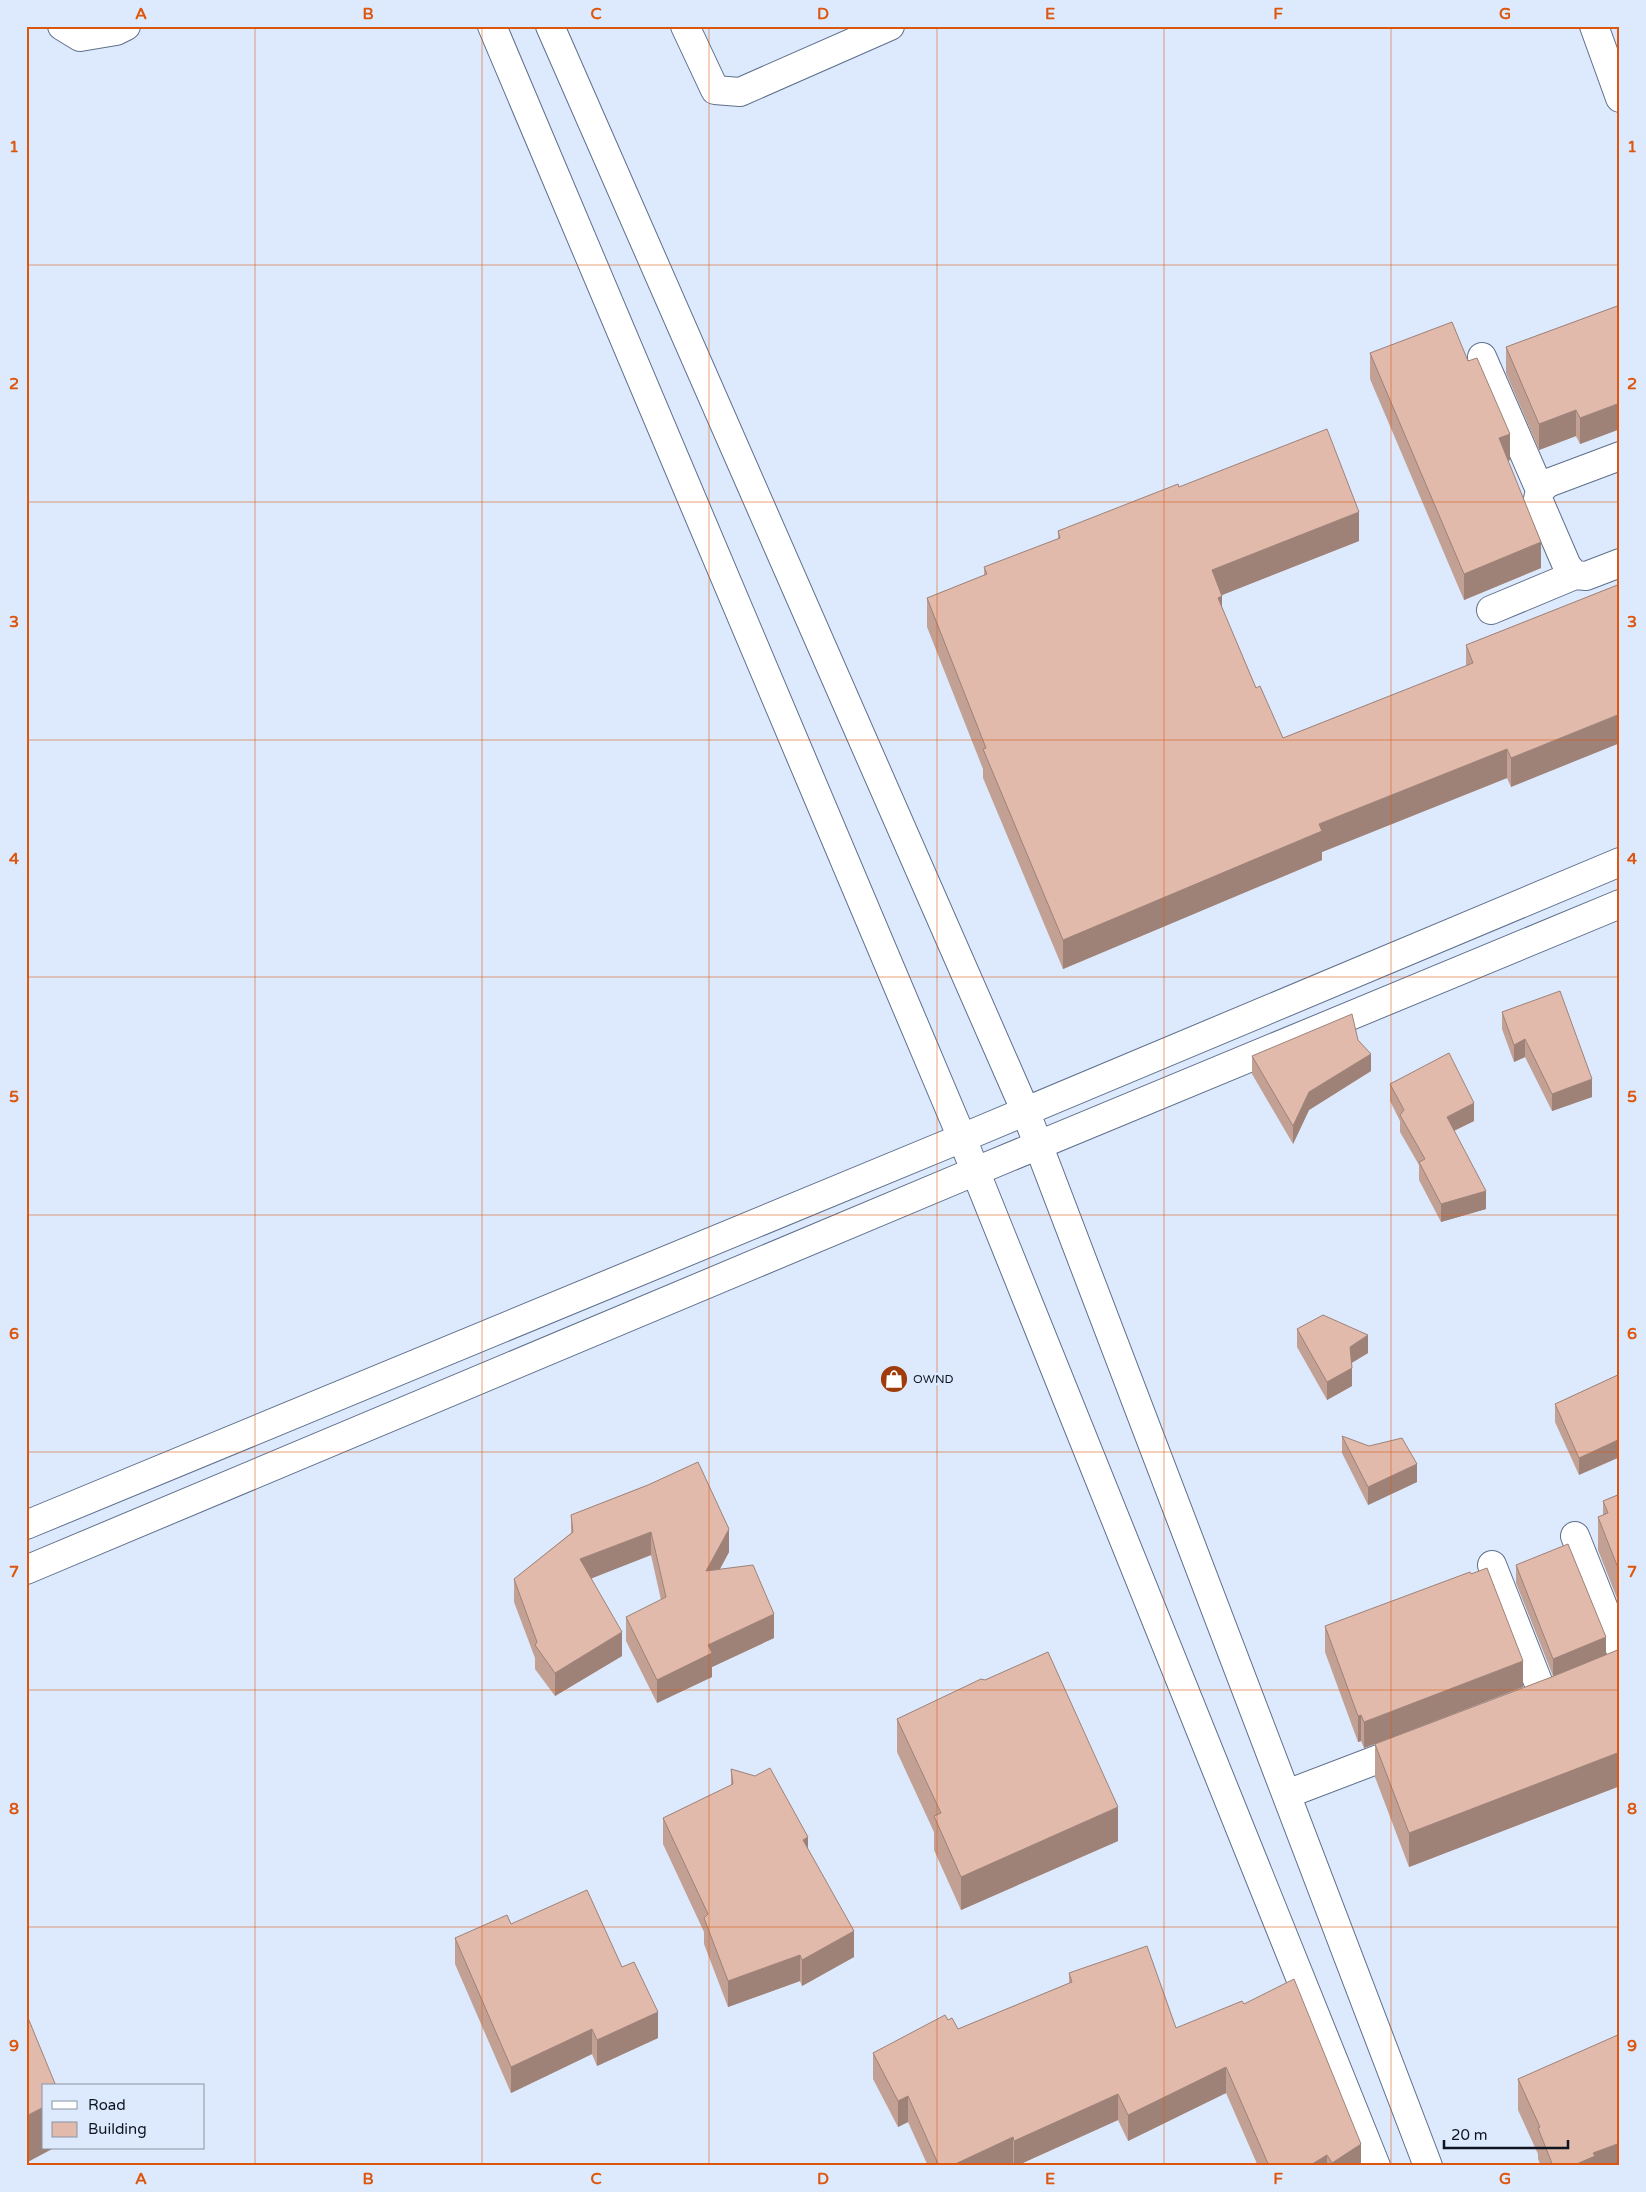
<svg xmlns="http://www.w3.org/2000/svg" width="1646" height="2192" font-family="'Varela Round',sans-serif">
	<rect width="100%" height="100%" fill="#dde9fc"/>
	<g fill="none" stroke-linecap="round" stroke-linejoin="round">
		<defs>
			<path id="minor" d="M62,26L80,37L116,31L126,26
				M492,26L962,1138L1376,2166
				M550,26L1025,1110L1428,2166
				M685,26L715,90L740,92L890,26
				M1594,26L1620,98
				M1482,357L1540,490
				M1620,456L1548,483L1540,490L1538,499L1567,566L1575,575L1586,576L1620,563
				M1491,610L1575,575
				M26,1525L962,1138L1620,862
				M1575,1536L1620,1649
				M1492,1565L1544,1697
				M26,1570L976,1171L1620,904
				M1287,1794L1410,1747"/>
		</defs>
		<use href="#minor" stroke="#5e708c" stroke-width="30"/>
		<use href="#minor" stroke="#fff" stroke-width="28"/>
	</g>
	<path fill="#c2a094" d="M1620,305V429L1580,444L1576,436L1539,450L1506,373V347Z
		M1370,353L1510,460L1508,461L1541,568L1464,600L1370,379Z
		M1179,487L1359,541L1222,595V608L1256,688L1283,738L1466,666V645L1620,584L1511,787L1507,778L1322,852V860L1063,969L983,778V769L927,627V598L984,575V567L1058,539V531Z
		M1502,1012L1592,1097L1552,1111L1525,1057L1514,1062L1502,1029Z
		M1358,1040L1371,1071L1309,1110L1293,1144L1252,1074V1056Z
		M1390,1084L1474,1121L1454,1131L1486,1209L1441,1222L1419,1180V1165L1400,1132V1121L1390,1101Z
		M1297,1329L1368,1353L1351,1363L1352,1386L1327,1400L1297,1347Z
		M1620,1374L1579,1475L1555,1422V1404Z
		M1342,1436L1417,1482L1368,1505L1342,1453Z
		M648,1485L729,1552L720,1569L774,1638L712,1667V1677L657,1703L626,1641V1617L661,1600L651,1555L591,1578L622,1656L555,1696L535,1669V1658L514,1602V1579L571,1533V1515Z
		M1620,1494V1606L1598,1550V1517L1603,1515V1501Z
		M1516,1565L1606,1655L1620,1649V1786L1409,1867L1375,1777V1744L1364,1748L1361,1741L1358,1742L1325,1652V1626L1523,1687L1406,1732L1549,1678L1590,1661L1553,1676L1516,1583Z
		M897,1719L1118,1841L961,1910L934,1850V1832L897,1752Z
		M731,1769L808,1849L854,1957L802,1986L800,1981L728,2007L704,1944V1932L663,1844V1818L731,1786Z
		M511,1924L622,1967L658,2038L597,2066L592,2054L511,2093L455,1964V1938Z
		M1069,1973L1176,2028L1361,2166H1258L1226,2093L1128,2141L1118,2120L1016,2166H1014L1013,2163L1008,2166H928L908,2122L898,2127L873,2079V2053L948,2020L958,2029L1069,1983Z
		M1518,2079L1620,2166H1541L1538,2159V2154L1518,2110Z"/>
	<path fill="#9e8278" d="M1620,403V429L1580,444V418Z
		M1576,410V436L1539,450V424Z
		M1510,434V460L1499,464V438Z
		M1359,512V541L1212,599V570Z
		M1541,542V568L1464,600V574Z
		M1222,596V625L1218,598Z
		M1620,714V743L1511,787V758Z
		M1507,749V778L1322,852V860L1063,969V940L1319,824Z
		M1525,1039V1057L1514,1062V1045Z
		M1371,1054V1071L1309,1110L1293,1144V1126L1309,1092Z
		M1592,1079V1097L1552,1111V1094Z
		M1474,1103V1121L1447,1134V1117Z
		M1486,1191V1209L1441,1222V1204Z
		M1368,1335V1353L1350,1364V1347Z
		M1352,1368V1386L1327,1400V1382Z
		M1620,1439V1457L1579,1475V1458Z
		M1417,1464V1482L1368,1505V1487Z
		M729,1529V1552L706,1595V1571Z
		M651,1532V1555L580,1583V1559Z
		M774,1614V1638L712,1667V1677L657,1703V1680L708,1645Z
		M622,1632V1656L555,1696V1673Z
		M1606,1637V1655L1553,1676V1659Z
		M1523,1661V1687L1364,1748V1722Z
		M1361,1715V1741L1358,1742V1716Z
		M1620,1752V1786L1409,1867V1833Z
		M1118,1807V1841L961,1910V1877Z
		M808,1837V1863L803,1840Z
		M854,1931V1957L802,1986V1960Z
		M800,1955V1981L728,2007V1981Z
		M658,2012V2038L597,2066V2040Z
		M592,2029V2054L511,2093V2067Z
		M1226,2067V2093L1128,2141V2115Z
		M1118,2094V2120L1016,2166H1014V2141Z
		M908,2096V2122L898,2127V2101Z
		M44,2107V2148H54L26,2163V2116Z
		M1013,2137V2163L1008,2166H951Z
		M1620,2143V2166H1572L1593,2153Z
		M1361,2144V2166H1332V2163Z
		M1327,2155V2166H1309Z"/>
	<path fill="#e1baac" stroke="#9e8278" d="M1620,305V403L1580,418L1576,410L1539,424L1506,347Z
		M1452,322L1468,361L1477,358L1510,434L1499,438L1541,542L1464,574L1370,353Z
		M1327,429L1359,512L1212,570L1222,596L1218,598L1256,688L1260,686L1283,738L1473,663L1466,645L1620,584V714L1511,758L1507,749L1319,824L1322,831L1063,940L983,749L986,748L927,598L987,574L984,567L1060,538L1058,531L1178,484L1179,487Z
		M1560,991L1592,1079L1552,1094L1525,1039L1514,1045L1502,1012Z
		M1352,1014L1358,1040L1371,1054L1309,1092L1293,1126L1252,1056Z
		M1449,1053L1474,1103L1447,1117L1486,1191L1441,1204L1419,1162L1425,1159L1400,1115L1404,1110L1390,1084Z
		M1323,1315L1368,1335L1350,1347L1352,1368L1327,1382L1297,1329Z
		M1620,1374V1439L1579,1458L1555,1404Z
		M1342,1436L1369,1446L1402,1438L1417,1464L1368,1487Z
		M698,1462L729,1529L706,1571L753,1565L774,1614L708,1645L712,1653L657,1680L626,1617L666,1597L651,1532L580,1559L622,1632L555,1673L535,1645L537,1642L514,1579L573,1532L571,1515L648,1485Z
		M1620,1494V1573L1598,1517L1608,1513L1603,1501Z
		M1568,1544L1606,1637L1553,1659L1516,1565Z
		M1487,1568L1523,1661L1364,1722L1361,1715L1358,1716L1325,1626L1470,1572L1471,1574Z
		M1620,1649V1752L1409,1833L1375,1744L1549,1678Z
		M1048,1652L1118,1807L961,1877L934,1816L941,1813L897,1719L981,1679L985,1680Z
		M770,1768L808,1837L803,1840L854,1931L802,1960L800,1955L728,1981L704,1918L708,1914L663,1818L733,1784L731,1769L755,1776Z
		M587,1890L622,1967L634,1962L658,2012L597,2040L592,2029L511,2067L455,1938L507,1915L511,1924Z
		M1147,1946L1176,2028L1242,2001L1244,2004L1294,1979L1361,2144L1332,2163L1327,2155L1309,2166H1269L1226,2067L1128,2115L1118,2094L1014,2141L1013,2137L951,2166H939L908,2096L898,2101L873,2053L945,2015L948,2020L952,2018L958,2029L1072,1982L1069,1973Z
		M26,2013L56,2086H44V2107L26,2116Z
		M1620,2034V2143L1593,2153L1595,2156L1572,2166H1553L1538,2128L1540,2127L1518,2079Z"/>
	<path fill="none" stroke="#dd560d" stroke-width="1" stroke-opacity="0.55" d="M255,26V2166M482,26V2166M709,26V2166M937,26V2166M1164,26V2166M1391,26V2166M26,265H1620M26,502H1620M26,740H1620M26,977H1620M26,1215H1620M26,1452H1620M26,1690H1620M26,1927H1620"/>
	<defs>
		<symbol id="shop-disc" viewBox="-11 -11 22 22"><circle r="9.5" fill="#a03b0a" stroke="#dde9fc"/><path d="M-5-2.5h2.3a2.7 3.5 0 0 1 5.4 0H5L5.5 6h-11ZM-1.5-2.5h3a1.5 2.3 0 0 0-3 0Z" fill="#fff"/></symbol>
	</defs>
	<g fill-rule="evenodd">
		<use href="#shop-disc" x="878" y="1363" width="32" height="32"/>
	</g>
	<g text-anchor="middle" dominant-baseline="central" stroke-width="5" stroke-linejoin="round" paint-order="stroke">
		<g font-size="12" fill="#0e1520" stroke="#dde9fc" text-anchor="start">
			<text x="913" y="1379">OWND</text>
		</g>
	</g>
	<rect width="1646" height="2192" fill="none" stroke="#dde9fc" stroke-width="55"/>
	<rect x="42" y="2084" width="162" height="65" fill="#dde9fc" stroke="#8a94a4"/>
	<rect x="52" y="2101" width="25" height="8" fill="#ffffff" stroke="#8a94a4"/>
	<text x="88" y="2110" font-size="15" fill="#0e1520">Road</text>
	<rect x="52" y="2122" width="25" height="15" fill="#e1baac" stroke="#8a94a4"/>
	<text x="88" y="2134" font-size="15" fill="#0e1520">Building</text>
	<path d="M1444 2140v8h124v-8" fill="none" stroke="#0e1520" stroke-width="2.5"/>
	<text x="1451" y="2140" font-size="15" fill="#0e1520" stroke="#dde9fc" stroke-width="4" paint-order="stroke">20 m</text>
	<rect x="28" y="28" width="1590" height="2136" fill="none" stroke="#dd560d" stroke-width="2"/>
	<g font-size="16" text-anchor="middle" font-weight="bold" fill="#dd560d">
		<text x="141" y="19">A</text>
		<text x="368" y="19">B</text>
		<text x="596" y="19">C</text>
		<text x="823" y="19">D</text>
		<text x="1050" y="19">E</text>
		<text x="1278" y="19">F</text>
		<text x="1505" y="19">G</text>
		<text x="14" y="152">1</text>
		<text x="1632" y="152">1</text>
		<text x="14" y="389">2</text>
		<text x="1632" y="389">2</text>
		<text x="14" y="627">3</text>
		<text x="1632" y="627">3</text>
		<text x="14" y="864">4</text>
		<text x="1632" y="864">4</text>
		<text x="14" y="1102">5</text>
		<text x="1632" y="1102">5</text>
		<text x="14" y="1339">6</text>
		<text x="1632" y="1339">6</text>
		<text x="14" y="1577">7</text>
		<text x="1632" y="1577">7</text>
		<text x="14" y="1814">8</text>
		<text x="1632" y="1814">8</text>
		<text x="14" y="2051">9</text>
		<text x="1632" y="2051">9</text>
		<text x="141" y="2184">A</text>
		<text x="368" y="2184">B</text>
		<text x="596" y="2184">C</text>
		<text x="823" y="2184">D</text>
		<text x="1050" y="2184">E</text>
		<text x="1278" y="2184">F</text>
		<text x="1505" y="2184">G</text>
	</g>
</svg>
